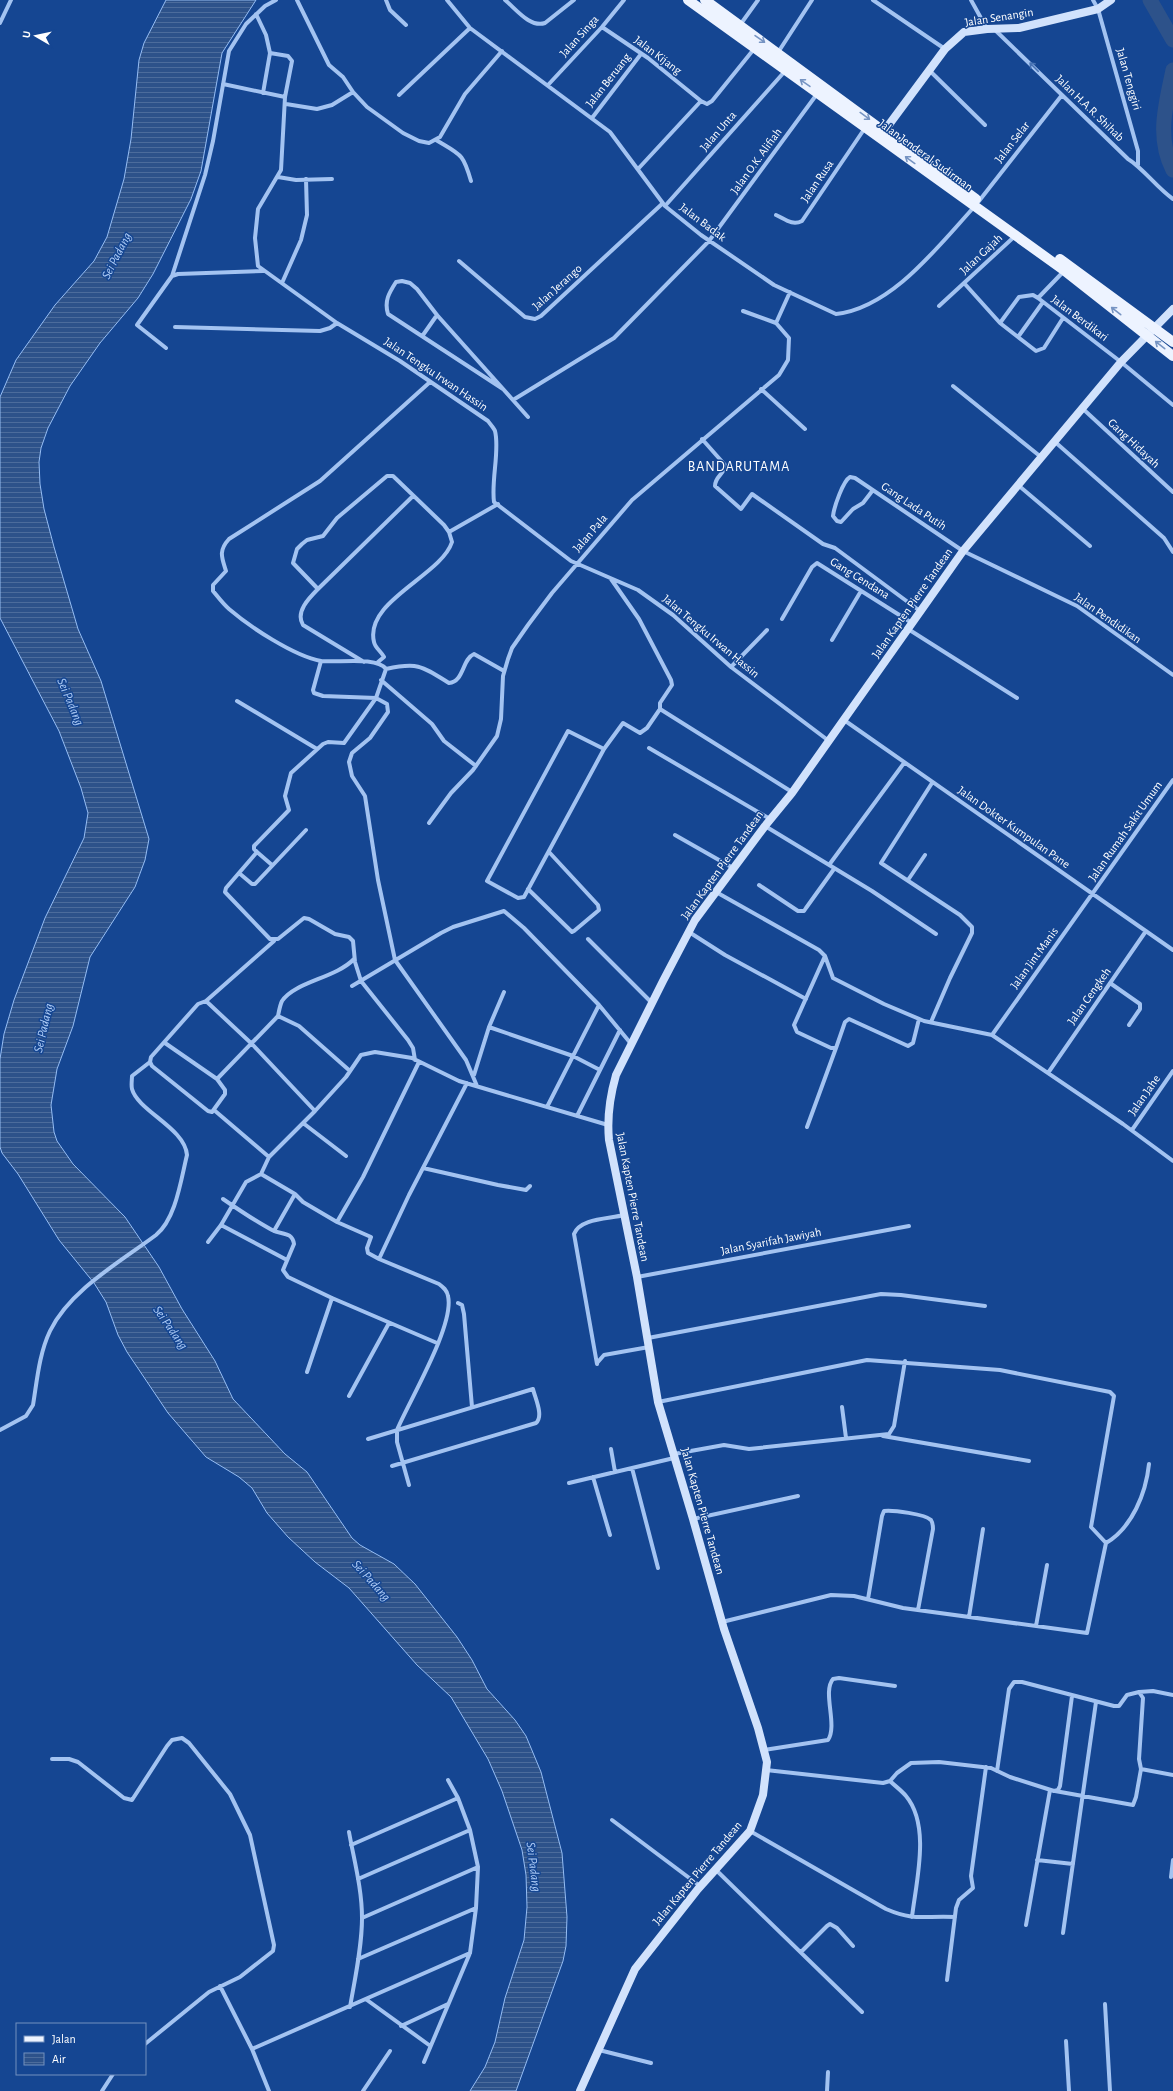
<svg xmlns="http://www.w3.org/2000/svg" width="1173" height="2091" font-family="'Alegreya Sans',sans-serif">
	<defs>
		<pattern id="water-rules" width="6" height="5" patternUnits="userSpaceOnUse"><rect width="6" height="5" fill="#2d528a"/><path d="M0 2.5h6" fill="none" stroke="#4c6c9c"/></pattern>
	</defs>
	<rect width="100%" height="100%" fill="#154692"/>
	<path fill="url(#water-rules)" stroke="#95bdf4" d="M166,0H256L222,53L201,171L191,199L153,274L138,298L100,343L70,386L48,428L41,448L39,462L40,484L44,509L54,547L78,629L101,681L149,839L145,860L135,887L90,957L73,1026L57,1069L51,1105L54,1132L57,1141L73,1164L125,1217L159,1267L182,1309L215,1361L233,1399L285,1454L307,1472L352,1538L360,1545L394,1564L415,1584L457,1637L472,1660L487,1689L515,1720L526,1736L541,1772L562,1853L567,1917L566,1946L563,1961L516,2091H470L485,2067L495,2042L505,1998L524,1940L527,1907L526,1875L522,1850L502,1791L488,1759L451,1697L417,1665L349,1588L315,1562L288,1537L267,1513L252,1488L239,1477L206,1457L168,1413L127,1352L118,1335L106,1302L94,1283L59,1240L18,1174L2,1153L0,1147V1059L4,1034L14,1000L45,918L84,838L88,813L81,788L59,731L0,618V397L16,360L55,305L94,261L107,237L124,179L131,139L139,60L144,43Z"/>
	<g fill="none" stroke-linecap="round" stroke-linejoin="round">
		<path stroke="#2d528a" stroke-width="15" d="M1150,0L1173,40
			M1173,70C1166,104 1156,137 1173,170"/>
		<path stroke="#a3c3f1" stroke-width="4" d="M297,0L329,65L343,77L353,92L367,107L403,133L419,141L429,143L440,137L465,94L502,51
			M386,0L390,10L406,25
			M447,0L470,28L610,132L665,206L701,235L774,285L836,314C892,308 939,245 975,206
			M505,0C516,9 530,28 545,23L574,0
			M873,0L945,49
			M971,0L987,29
			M1093,0L1098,9L1138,151V165
			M256,14L266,35L270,53L263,93
			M0,23L11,0
			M740,25L758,0
			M602,27L648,58L701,101L707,104L712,101L754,49
			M994,29L1128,159C1143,168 1157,188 1173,199
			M270,53L288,56L292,61L285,97L281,170L258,209L255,238L258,266L337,323L400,361L488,421C490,424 494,428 495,431C500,450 491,480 494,502L571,561L638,590L673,615L731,667L829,741
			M777,54L812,0
			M930,71L985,125
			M223,84L285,97
			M548,85L602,27L624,0
			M399,95L470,28
			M286,104L317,109L332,105L353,92
			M592,118L641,54
			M436,140C461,155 463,153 471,181
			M638,169L701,101
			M278,177L296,180L332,179
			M979,201L1062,95
			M665,206L786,70
			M776,215C785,219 792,226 802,221L865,128
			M459,261L525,317L535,319L541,316L663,203
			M1064,271L1038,298L1121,362L1173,405
			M172,276L205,175L213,141L229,51L246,24L265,6L276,0
			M282,283L301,240L307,215L306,179
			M1038,298L1033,295L1019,297L1000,323L1036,351L1044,348L1063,318
			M939,306L964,283
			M743,311L776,323
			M1000,323L964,283L1015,236
			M175,327L320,331L330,328L337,323
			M423,335L437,315
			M1018,337L1043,302
			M166,348L137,325L172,276L178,274L263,271
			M430,382L320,481L229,539C218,551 222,558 226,571L213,585V591C218,597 223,604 229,609C250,627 294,656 321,661C337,663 377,656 386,669L376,698L387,704L388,712L370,738L352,753L349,762L352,776L365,796L378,880L395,960L466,1060L477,1086
			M953,386L1041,457
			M503,389L388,314C384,301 389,293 396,282L402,281L410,283L417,289L437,315L528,417
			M761,389L805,429
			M513,400L614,338L709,241L817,94
			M1082,408L1173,492
			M702,439L725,465C725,474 715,476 715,486L741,509L752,494L823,544L835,548L920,611
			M1054,441L1164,538L1173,552
			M1018,485L1090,546
			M873,490L863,503L853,509L841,522L837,521L833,516C834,507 843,481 850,477L855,478L963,551L1077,606L1173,675
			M449,532L498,504
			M318,589L293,563L297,549L302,544L307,540L323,536L337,518L387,476H393L444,525L449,532L452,542C441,576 364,601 374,642C375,648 381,651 384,657L378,662
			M782,619L812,567L817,563L912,623
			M908,629L1017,698
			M832,640L861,591
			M321,661L313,690L314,693L323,696L376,698L344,743L328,742L323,744L291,773L285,796L289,810L254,846V849L257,852L226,888L225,892L270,939H278L304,918L309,919L335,934L349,937L353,941L355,962L361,981L408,1040L413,1048L415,1060
			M364,662L303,625C295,612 309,598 318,589L413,496
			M731,667L767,630
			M386,669C418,662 422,666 449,683C464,682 462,659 474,654L504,671
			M381,680L432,724L444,741L476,766
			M237,701L317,749
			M660,709L792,792
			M844,720L1173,950
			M649,748L770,819
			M604,749L568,731L487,881L518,898L524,897L604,749L623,723L640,733L647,728L660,709V703L672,685L671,680L639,619L611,579
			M429,823L451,793L473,770L497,736L501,719L503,676L508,659L512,648L528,625L552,593L632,500L779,375L788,360L789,338L776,323L790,292
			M765,826L872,891L936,934
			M675,835L733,868
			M257,852L272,865
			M829,865L904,763
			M239,873L252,884H255L306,830
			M908,880L925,855
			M759,885L798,911H804L806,908L834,869
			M528,889L572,932L574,931L599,910L598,905L549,852
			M716,892L819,950L825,956L833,978L884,1004L924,1021L992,1035L1123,1124L1173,1161
			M689,932L725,955L806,999
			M588,939L652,1003
			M825,956L794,1025L797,1032L831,1048H836L845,1022L849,1019L908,1046L913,1043L919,1019
			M1110,983L1140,1004V1009L1129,1025
			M352,986L441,933L453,927L504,911L524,928L599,1005L632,1045
			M206,1001L252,1044L315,1111
			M278,1016L299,1026L350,1071
			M931,1022L950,978L972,933V927L960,915L881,863L932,783
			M489,1027L573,1056L600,1070
			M992,1035L1173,780
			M165,1043L217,1079L225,1090V1094L212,1112L208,1111L152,1066L150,1062L151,1057L198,1004L206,1001L274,941
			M1048,1073L1146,931
			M474,1075L489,1027L504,992
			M217,1079L278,1016C279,1011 280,1005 282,1001C294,982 336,978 354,959
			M547,1107L599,1005
			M214,1110L269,1157
			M577,1116L620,1030
			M303,1123L346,1156
			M807,1127L836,1048
			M1132,1130L1173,1071
			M423,1168L498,1185L526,1190L530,1186
			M261,1174L295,1194L303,1202L337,1222L371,1237L367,1248L368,1253L379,1259L439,1284C443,1287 447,1290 448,1296C455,1325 409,1401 397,1430V1442L409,1485
			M223,1199C239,1210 255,1221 272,1230C281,1235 292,1231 294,1244L283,1270L288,1277L332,1298L437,1343
			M337,1222L363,1177L419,1062
			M221,1225L287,1260
			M274,1231L295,1194
			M208,1242L221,1225L246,1182L261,1174L269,1157L315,1111L346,1077L361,1055L375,1052L412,1058L459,1081L608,1125
			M379,1259L409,1195L467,1083
			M637,1277L909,1226
			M458,1303L462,1305L464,1314L472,1407
			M648,1338L881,1294L901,1295L985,1306
			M597,1363L604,1355L649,1347
			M597,1364L574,1234C580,1218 609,1219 624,1215
			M307,1372L332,1298
			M349,1396L389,1323
			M658,1402L867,1360L1000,1370L1110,1392L1114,1396L1091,1527L1106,1543
			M842,1407L846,1438
			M0,1430L26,1416L33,1405C37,1381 39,1354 50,1331C70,1290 120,1262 156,1235C176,1219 181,1179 187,1155C185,1128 138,1111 132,1089C131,1085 132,1080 132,1076L150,1062
			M883,1436L1029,1461
			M368,1439L533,1389C535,1398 544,1416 536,1423L392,1466
			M611,1449L615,1472
			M674,1454L724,1445L749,1449L889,1434L894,1426L905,1361
			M632,1468L658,1568
			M593,1477L610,1535
			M569,1483L674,1458
			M693,1519L798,1496
			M868,1599L882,1516L884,1511C893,1510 925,1514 931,1520C933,1523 933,1526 933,1529L918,1610
			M969,1617L983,1529
			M722,1622L831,1595L854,1596L903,1608L1087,1633L1106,1543C1132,1528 1146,1493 1149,1464
			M1036,1626L1047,1565
			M1139,1692L1153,1691L1173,1695
			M764,1750L828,1740C838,1725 822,1692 833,1679L839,1678L895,1686
			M52,1759H69L78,1762L124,1798L132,1800L167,1746L172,1740L182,1738L189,1743L230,1794L250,1835L274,1945L273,1951L240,1977L209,1992L145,2044
			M766,1770L883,1783L890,1781L897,1773L911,1763L939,1762L991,1768L1010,1777L1054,1791L1058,1790L1060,1786L1072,1696
			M997,1771L1009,1689L1014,1682H1022L1114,1706H1119L1127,1695L1139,1692L1143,1698L1139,1759L1141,1769L1173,1775
			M890,1781C895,1786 901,1790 906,1796C931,1826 916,1882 912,1917
			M1055,1791L1133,1805L1136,1797L1141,1769
			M612,1820L700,1886
			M750,1831L886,1909C916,1922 925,1915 955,1917
			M349,1832C354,1860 362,1889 362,1918C362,1947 355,1978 350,2007
			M351,1845L458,1798
			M1037,1860L1073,1864
			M715,1869L862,2012
			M1171,1877L1173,1860
			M358,1879L470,1830
			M362,1918L478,1867
			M1026,1925L1050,1790
			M1063,1933L1096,1702
			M801,1952L827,1926L830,1924L837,1928L853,1946
			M358,1959L476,1908
			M947,1980L956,1908L959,1900L973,1888L971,1876L986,1767
			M220,1986L252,2049L269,2091
			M367,2000L429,2045
			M1105,2004L1110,2091
			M401,2026L448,2004
			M1066,2041L1069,2091
			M252,2049L470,1953
			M599,2050L651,2063
			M424,2062L470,1953L476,1908L478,1867L470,1830L458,1798L448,1780
			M102,2091L113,2074
			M363,2091L390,2051
			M827,2091L828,2072"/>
		<path stroke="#d1e2fc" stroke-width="8" d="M885,130L945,49L964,32L987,29L1019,28L1098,9L1111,0
			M580,2091L635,1969L698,1889L750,1831L763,1795L767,1762L758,1728L724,1629L693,1519L658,1402L637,1277L609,1140C607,1119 610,1096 616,1075L663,981L695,920L765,826L792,793L963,551L1121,362L1173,309"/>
		<path stroke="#edf3ff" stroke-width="10" d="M688,0L1065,271L1173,356
			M705,0L976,199
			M1060,259L1173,342"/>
	</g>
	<defs><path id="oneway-shaft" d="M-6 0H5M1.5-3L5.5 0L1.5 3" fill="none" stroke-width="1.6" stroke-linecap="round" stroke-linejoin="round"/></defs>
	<g stroke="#7694c3">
		<use href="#oneway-shaft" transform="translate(760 39) rotate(35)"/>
		<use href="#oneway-shaft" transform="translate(805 83) rotate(-145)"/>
		<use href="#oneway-shaft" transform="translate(865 116) rotate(36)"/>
		<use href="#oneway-shaft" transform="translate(910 160) rotate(-144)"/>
		<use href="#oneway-shaft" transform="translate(1116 311) rotate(-142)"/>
		<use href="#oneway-shaft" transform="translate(1160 345) rotate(-142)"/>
	</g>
	<use stroke="#4772b3" href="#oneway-shaft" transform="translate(1034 67) rotate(-135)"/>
	<g text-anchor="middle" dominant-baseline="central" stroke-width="3" stroke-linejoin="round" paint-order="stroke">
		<g font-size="12" fill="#fff" stroke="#154692">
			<text transform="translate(999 17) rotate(-9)">Jalan Senangin</text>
			<text transform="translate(579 36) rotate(-48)">Jalan Singa</text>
			<text transform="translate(658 55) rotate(37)">Jalan Kijang</text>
			<text transform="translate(1129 79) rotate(74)">Jalan Tenggiri</text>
			<text transform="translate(608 80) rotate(-52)">Jalan Beruang</text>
			<text transform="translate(1090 108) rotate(44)">Jalan H.A.R. Shihab</text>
			<text transform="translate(718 131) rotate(-49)">Jalan Unta</text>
			<text transform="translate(1012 142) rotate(-52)">Jalan Selar</text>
			<text transform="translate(926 155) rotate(36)">Jalan Jenderal Sudirman</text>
			<text transform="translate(756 161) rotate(-54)">Jalan O.K. Alifiah</text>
			<text transform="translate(817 181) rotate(-56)">Jalan Rusa</text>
			<text transform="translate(703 222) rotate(37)">Jalan Badak</text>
			<text transform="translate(981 254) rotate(-43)">Jalan Gajah</text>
			<text transform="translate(557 287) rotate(-42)">Jalan Jerango</text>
			<text transform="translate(1080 318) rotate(37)">Jalan Berdikari</text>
			<text transform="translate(436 374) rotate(34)">Jalan Tengku Irwan Hassin</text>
			<text transform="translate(1134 443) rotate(43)">Gang Hidayah</text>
			<text transform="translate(914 506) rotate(34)">Gang Lada Putih</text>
			<text transform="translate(590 533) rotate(-49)">Jalan Pala</text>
			<text transform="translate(860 578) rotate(32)">Gang Cendana</text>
			<text transform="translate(912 603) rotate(-55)">Jalan Kapten Pierre Tandean</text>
			<text transform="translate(1108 618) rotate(35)">Jalan Pendidikan</text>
			<text transform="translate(711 636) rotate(40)">Jalan Tengku Irwan Hassin</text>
			<text transform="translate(1014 827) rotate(35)">Jalan Dokter Kumpulan Pane</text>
			<text transform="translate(1125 831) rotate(-55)">Jalan Rumah Sakit Umum</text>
			<text transform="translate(722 865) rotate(-54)">Jalan Kapten Pierre Tandean</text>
			<text transform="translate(1034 958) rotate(-54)">Jalan Jint Manis</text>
			<text transform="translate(1089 996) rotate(-55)">Jalan Cengkeh</text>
			<text transform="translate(1144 1095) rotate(-55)">Jalan Jahe</text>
			<text transform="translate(633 1197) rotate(79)">Jalan Kapten Pierre Tandean</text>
			<text transform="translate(771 1241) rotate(-11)">Jalan Syarifah Jawiyah</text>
			<text transform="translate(703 1511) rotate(74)">Jalan Kapten Pierre Tandean</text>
			<text transform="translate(697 1873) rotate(-50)">Jalan Kapten Pierre Tandean</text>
		</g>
		<g font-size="13" font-style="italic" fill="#afcdf8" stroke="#154692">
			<text transform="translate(117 256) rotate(-63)">Sei Padang</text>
			<text transform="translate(70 702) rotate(67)">Sei Padang</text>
			<text transform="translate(44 1028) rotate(-77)">Sei Padang</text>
			<text transform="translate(170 1328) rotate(55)">Sei Padang</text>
			<text transform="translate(371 1581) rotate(48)">Sei Padang</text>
			<text transform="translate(533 1867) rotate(83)">Sei Padang</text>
		</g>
		<g font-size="14" letter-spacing="1" fill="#fff" stroke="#154692">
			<text x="739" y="467">BANDARUTAMA</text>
		</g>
	</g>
	<rect x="16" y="2023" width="130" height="52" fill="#154692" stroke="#7390be"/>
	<rect x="24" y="2036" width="20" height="6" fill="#edf3ff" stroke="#7390be"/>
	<text x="52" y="2043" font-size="12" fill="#ffffff">Jalan</text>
	<rect x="24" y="2053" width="20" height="12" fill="url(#water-rules)" stroke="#7390be"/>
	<text x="52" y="2063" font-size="12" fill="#ffffff">Air</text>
	<g transform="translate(36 36) rotate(279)" stroke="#154692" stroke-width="3" paint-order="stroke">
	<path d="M0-3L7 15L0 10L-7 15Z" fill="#ffffff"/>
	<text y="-6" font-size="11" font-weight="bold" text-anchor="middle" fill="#ffffff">U</text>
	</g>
</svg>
